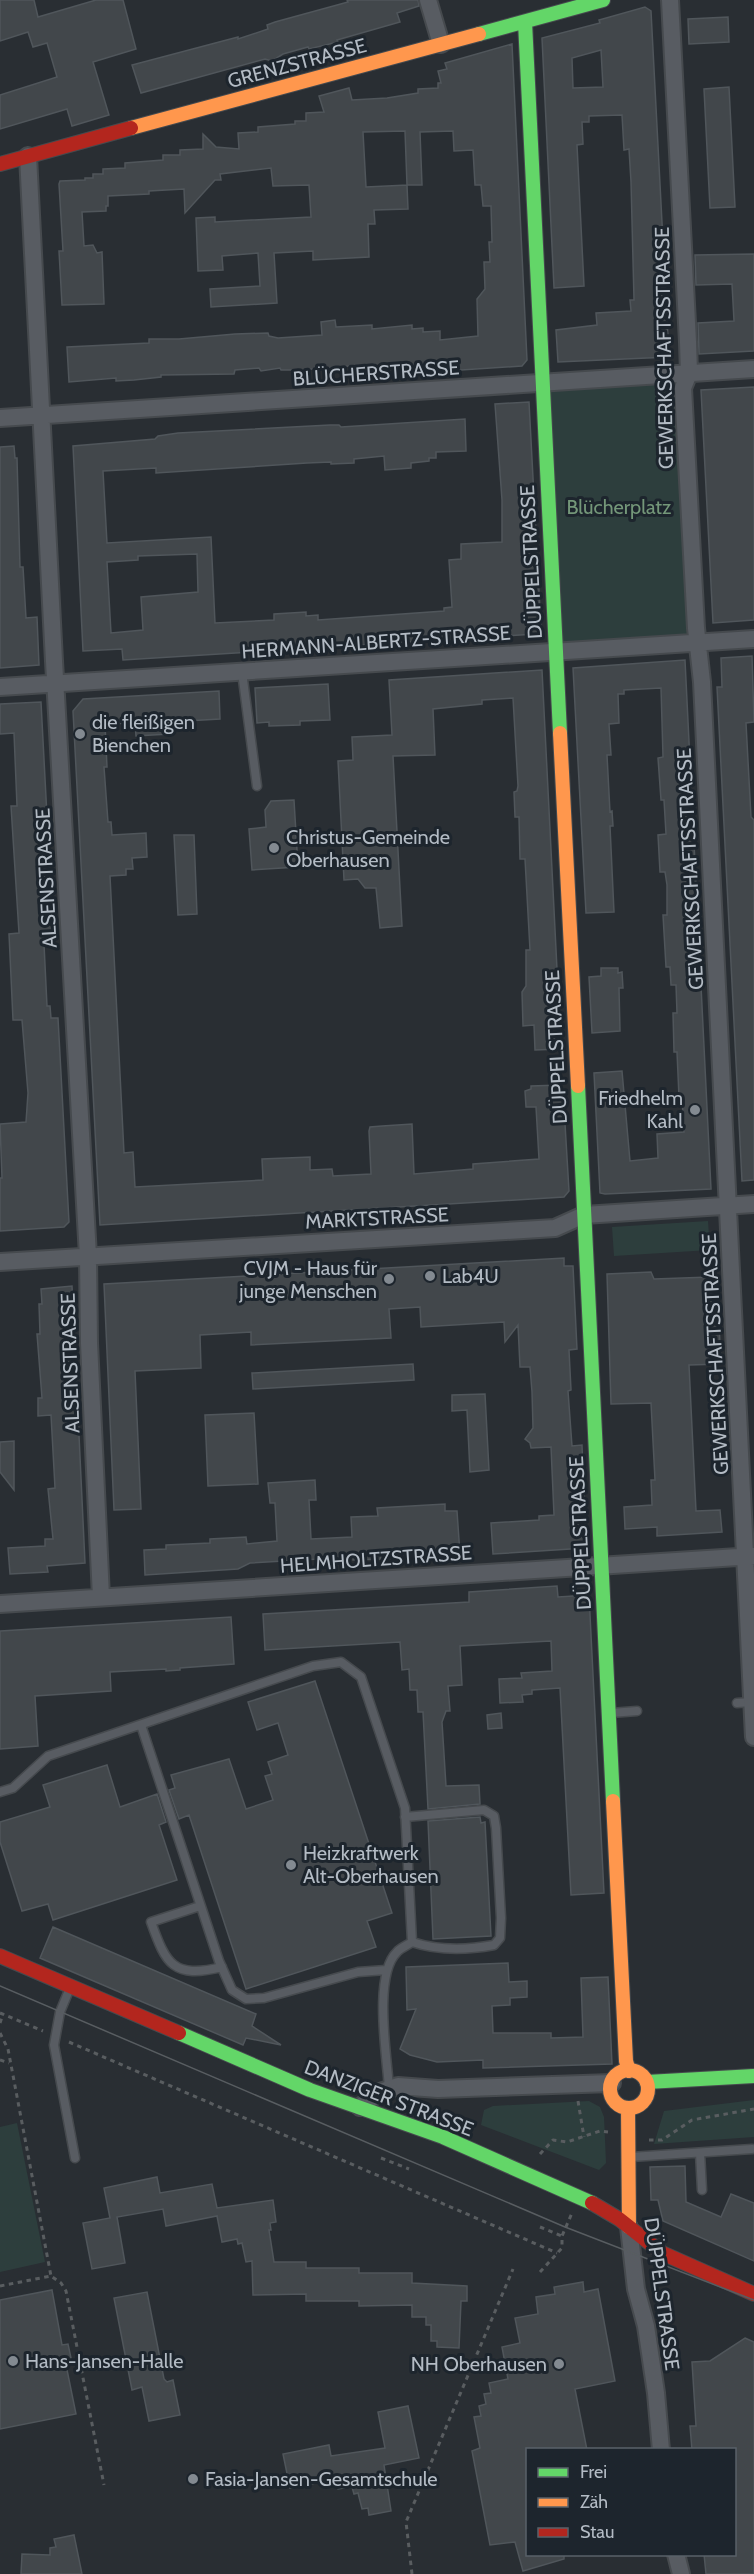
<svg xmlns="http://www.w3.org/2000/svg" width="754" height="2574" font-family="Cabin,sans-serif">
	<rect width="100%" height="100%" fill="#292e33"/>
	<path fill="#2d3e3d" d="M689,373L697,642L557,652L544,384Z
		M708,1221L710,1250L614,1256L612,1227Z
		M754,2100V2137L654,2144L664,2111Z
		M589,2101L600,2107L604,2117L606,2163L599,2170L481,2125L484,2110L493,2106Z
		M17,2123L45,2262L0,2272V2127Z"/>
	<path fill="#42474b" stroke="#50565b" stroke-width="1.5" fill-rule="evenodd" d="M0,0H34L38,17L96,0H123L136,49L93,62L109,115L72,126L67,109L0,129V95L57,77L47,43L33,47L28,32L0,41Z
		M347,0H418L419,6L397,13L400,22L337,40L338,42L309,49L308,47L283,54L272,61L265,59L141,93L132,65L238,37V39L268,29L267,25L275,22L348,2Z
		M645,7L651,11L669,357L558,362L556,330L597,325L596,313L631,311L630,300H634L631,182L629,149L624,150L622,115L589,116V122H582L583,144L577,145L584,286L554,288L542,38L600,23L599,20ZM601,50L603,87L573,88L572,58Z
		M728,17L729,42L689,44L688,19Z
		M512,44L527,360L522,366L431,372V364L374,367V364L300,370H281L280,368L261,371L259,368L235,370L234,374L161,375V377L134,380L116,381V378L69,382L67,347L149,343V339H179L235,334L268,333L269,336L278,338L322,335L321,322L335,320L336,327L372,325V329L412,325V329L423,328V332L440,331V340L478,336L477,299L485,289L484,262H490L489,242H492L491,206H483L481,185H475L473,150L454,151L453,131L420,132L422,185H407L405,131L363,132L366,187L407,185L408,209L374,210L375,224H368L369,257L313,260V251L274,253L277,303L211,307L210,289L260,286L258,253L222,256L223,270L198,271L196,218L215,217V222L311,217L309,185L273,186L271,168L220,174L221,180H215L185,213L184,189L149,191V194L108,196V206H106V211L82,212L84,246L93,245L97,253L102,252L104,304L62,305L59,251H63L59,184L60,181L85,180V178H93V174H103V169L125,168V163L163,160V155H180V150L203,149V134L216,147L239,149L238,133L258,132V127L295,124V121H306V113L324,112L319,96L349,88L352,100L387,98L418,93V89L438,88V83H441L438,71L447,69L445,63Z
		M729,87L735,207L710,208L704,89Z
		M754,254V351L699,354L698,323L734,321L732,284L696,285L695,255Z
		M754,387V620L713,623L701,390Z
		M529,402L541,629L536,634L123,660L122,649L83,651L73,446L155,439L158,436L178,433L330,425H339L341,427L465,419L466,451L436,452V458H429V461L411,463V468L385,470L384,456L354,459V463L331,464V462L307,463L156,473V468L103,471L107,543L211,537L215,623L274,620V614L306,612V616L318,615V620L444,611V608L452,607L449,560L461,559V544L502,542V500L495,404ZM197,554L198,592L141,597L143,630L111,633L107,562L138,560V556Z
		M14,446L15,458H17L20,567H23L26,618L37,617L39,665L0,668V447Z
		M752,656L754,722L746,723L751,817L754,820V1180L742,1181L717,687H722L721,658Z
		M685,660L711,1189L605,1194L600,1193L594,1073L622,1071L630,1161L658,1158L657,1134L684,1132L682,1097H679L677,1052H674L673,1013H677L676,985H671L670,967H666L663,915H667V885L665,872H660L658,835L666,834L664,800H661L658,758L663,757L661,688L624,690V694H618L619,723L609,724L611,755H607L610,812L612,811L613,826H610L614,912L586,913L573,668Z
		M542,670L561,1049L535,1050L534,1025L523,1026L522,992L526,986V950H530L525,859H520L519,817H515L514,792L517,791L518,786L513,698L482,700V704L433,709L435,755L393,756L402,926L380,928L376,888H365L358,879L344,880L338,761L353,760L352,737L392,735L389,680Z
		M328,684L330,720L300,721V725L269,726V722L257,723L255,688Z
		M219,691L220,719L168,722L169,734L136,736L135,723L105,724L107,767H104L108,822H111L112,835L146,833L147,857L132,858L133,869H126V875L110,876L124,1153L133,1152L135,1187L263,1180L262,1159L310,1157V1170L332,1169L333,1176L371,1174L369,1131L370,1127L382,1126L412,1124L414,1174L473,1169V1164L539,1159L536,1107H526L525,1091L531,1089V1086L560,1085V1090H563L569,1191L564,1197L100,1225L73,711L83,699Z
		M41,702L53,931L46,932L47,944H44L47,1006H50L51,1018H58L69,1222L64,1227L0,1231V1178H2L0,1124L26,1122L28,1093L22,1020H13L9,934L19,933L11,806H17L14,733L0,734V704Z
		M294,800L298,867L252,870L249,829L266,827L265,810L271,801Z
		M174,835H194L197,914L178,915Z
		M601,968H618V973L622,972L623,988H619L620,1031L592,1033L589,977L601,976Z
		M564,1258V1266H573L577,1349L569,1350L571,1390L568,1391L572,1446L582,1445L586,1548L493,1554L491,1523L539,1520V1516L554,1515L551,1447L531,1448L530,1443L525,1439L533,1428L532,1392L530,1367H520L518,1325L505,1342L504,1322L421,1327L420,1307L389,1309L391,1338L251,1345V1332L200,1335L201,1368L135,1371L141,1509L114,1510L104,1284Z
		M651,1272L654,1279L710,1277L717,1283L721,1364L689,1365L696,1511L720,1510L722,1532L657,1536V1527L625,1529L624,1507L652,1505L651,1480H655L651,1403L611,1404L607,1274Z
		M72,1286L85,1563L47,1566L48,1572L10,1574L8,1548L45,1546V1539H53L48,1489L55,1488L51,1415L38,1416V1398H42L37,1334H40L39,1304H42L41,1289Z
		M413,1364L414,1380L253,1389L252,1373Z
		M485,1394L489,1470L470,1472L467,1410L452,1411V1395Z
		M254,1413L258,1484L208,1486L205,1415Z
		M14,1441V1490L0,1472V1442Z
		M315,1480L316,1500H309L311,1539L352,1537L351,1517L378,1516L377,1508L445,1504V1511H457L460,1554L433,1556L432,1551L380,1554L381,1559L353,1560V1557L250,1563L238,1569L145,1575L144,1550L166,1549V1545L210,1543V1539L246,1537L247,1544L277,1541L275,1503H270L268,1483Z
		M557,1586L558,1597L589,1595L604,1893L571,1895L560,1688L532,1690V1694L522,1695L523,1702L500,1703L499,1679L522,1678L521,1673L552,1671L551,1641L460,1646L462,1685L448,1686L450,1711H446L442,1722L446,1786L479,1785L480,1804L428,1809L423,1712H418L417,1690H410L409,1669L402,1670L400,1642L265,1650L263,1614L469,1602V1592Z
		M231,1617L234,1664L180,1668V1670L166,1671V1669L110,1672L111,1691L35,1696L38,1746L0,1749V1631Z
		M315,1681L392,1913L367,1921L376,1947L246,1989L189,1815L179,1819L169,1790L175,1788L171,1775L229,1759L246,1809L273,1800L265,1776L272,1774L268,1762L288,1755L278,1723L257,1730L248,1702Z
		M501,1713L502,1728L488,1729L487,1715Z
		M107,1765L120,1807L157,1794L166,1822L159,1825L177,1880L53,1920L48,1904L22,1911L0,1842V1822L50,1807L43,1785Z
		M480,1817L481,1823L485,1822L491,1936L433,1939L428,1821Z
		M53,1927L256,2014L252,2026L281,2045L246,2038L243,2045L40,1958Z
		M508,1963L509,1982L527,1981V1997L510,1998V2005L492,2006L493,2033H551V2038L583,2037L581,1978L608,1977L612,2064L483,2068V2060L437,2062L410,2055L400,2049L416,2009L407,2010L406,1967Z
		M685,2166L686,2202L721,2217L731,2194L754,2203V2261L663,2221L658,2200H651L650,2167Z
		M157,2177L160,2193L212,2184L217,2208L273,2200L276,2222L270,2223L271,2230H269L274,2262H306V2268H359V2273H412V2283L467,2286V2301H461L459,2348L437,2347V2341H431V2325H426V2317H412V2305L359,2306V2301H306V2294L253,2295L252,2261L246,2262L242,2243L238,2244L237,2239L222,2242L217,2216L166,2226L163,2209L117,2217L125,2263L92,2269L83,2223L110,2218L104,2188Z
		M583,2282L584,2292L598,2289L615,2381L575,2389L587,2450H528V2554H564V2559L523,2571L515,2542L490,2545L472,2451L480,2448L474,2417L481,2416L479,2406L486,2404L484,2394L491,2393L489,2383L508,2379L502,2347L520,2343L515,2318L538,2314L536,2297L555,2294L554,2287Z
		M52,2290L62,2345L68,2344L71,2358L65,2360L76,2414L0,2429V2300Z
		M147,2292L164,2379L167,2382L173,2380L180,2415L149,2421L142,2387L132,2390L114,2298Z
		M745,2338L754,2342V2574H706L704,2554H735V2450H692L690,2426H696L692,2362L710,2361Z
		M408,2406L419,2458L384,2465L391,2511L369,2515L368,2508L362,2509L358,2493L354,2494L352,2487L338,2489L336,2479L290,2488L283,2454L329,2445L331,2456L385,2448L378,2412Z
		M74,2535L82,2574H21L22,2554L50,2555V2548L56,2547L54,2539Z"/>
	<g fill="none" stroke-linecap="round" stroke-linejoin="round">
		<defs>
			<path id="lane" d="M242,672L257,786
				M737,1703L752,1702
				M611,1713L637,1711
				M141,1725L219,1961L232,1990L246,1999L264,1998L358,1972L386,1970
				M0,1792L13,1788L48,1756L313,1666L341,1662L361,1677L405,1808L412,1942C408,1945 400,1948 397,1952C373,1975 387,2057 389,2088
				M405,1817L484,1810L494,1816L496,1828L501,1918L500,1938L494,1945C467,1950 439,1951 412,1942
				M200,1906L151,1922C166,1964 173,1979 222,1967
				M70,1988L60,2012L54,2045L75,2158
				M700,2153L702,2190
				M631,2157L752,2149"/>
			<path id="street" d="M428,0L441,44
				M670,0L688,342L689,373L683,388L696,628L702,682L754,1737
				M28,156L54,661L88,1256L89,1343L101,1597
				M0,418L754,369
				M0,687L754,639
				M0,1262L555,1228L584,1215L754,1204
				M0,1604L754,1556
				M360,2107L380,2092L398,2086L438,2089L612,2083
				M629,2227L636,2289L646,2326L656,2393L661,2450
				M676,2554L681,2574"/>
			<path id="fast" d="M525,22L560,733
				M479,34L603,0
				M578,1086L613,1801
				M179,2033L310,2090L443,2137L592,2203
				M647,2082L754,2076"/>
			<path id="slow" d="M131,128L479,34
				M560,733L578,1086
				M613,1801L626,2061L629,2071
				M610 2089a19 19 0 1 1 38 0a19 19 0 1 1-38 0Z
				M628,2108L629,2227"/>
			<path id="jam" d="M0,164L131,128
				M0,1956L179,2033
				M592,2203L619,2219L662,2253L754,2294"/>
		</defs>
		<use href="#lane" stroke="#464a4e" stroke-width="11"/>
		<use href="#street" stroke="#464a4e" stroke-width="20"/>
		<use href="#fast" stroke="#464a4e" stroke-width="16"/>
		<use href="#slow" stroke="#464a4e" stroke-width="16"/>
		<use href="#jam" stroke="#464a4e" stroke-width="16"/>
		<path stroke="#595d60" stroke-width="3" stroke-dasharray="4.5 4.5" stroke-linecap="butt" d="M0,2013L43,2031
			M0,2023L3,2014
			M0,2033L8,2049L51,2276
			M69,2042L557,2253
			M0,2060L9,2063
			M578,2101L584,2137
			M649,2140H662L692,2120L754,2109
			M540,2154L553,2140L567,2142L600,2131L608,2132
			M381,2158L409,2169
			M540,2227L562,2236
			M540,2272L562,2248V2236L572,2213
			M0,2286L51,2276L61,2283L66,2291L104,2485
			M412,2574L406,2522L513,2269"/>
		<use href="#lane" stroke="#585c62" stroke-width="8"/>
		<use href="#street" stroke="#585c62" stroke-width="16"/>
		<use href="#fast" stroke="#63d668" stroke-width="14"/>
		<use href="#slow" stroke="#ff974d" stroke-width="14"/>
		<use href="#jam" stroke="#b3261e" stroke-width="14"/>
		<path stroke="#585d61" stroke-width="1.5" d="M0,1986L565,2227L754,2300"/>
	</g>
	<g fill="#838a91" stroke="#1d252d" stroke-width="2">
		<circle cx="80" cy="734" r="6"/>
		<circle cx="274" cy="848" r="6"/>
		<circle cx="695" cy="1110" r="6"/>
		<circle cx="430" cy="1276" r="6"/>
		<circle cx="389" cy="1279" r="6"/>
		<circle cx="291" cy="1865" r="6"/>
		<circle cx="13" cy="2361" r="6"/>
		<circle cx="559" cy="2364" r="6"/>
		<circle cx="193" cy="2479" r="6"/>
	</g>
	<g text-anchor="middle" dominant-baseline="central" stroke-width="6" stroke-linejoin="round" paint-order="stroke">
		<g font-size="20" fill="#b3bbc4" stroke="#1d252d">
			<text transform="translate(297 63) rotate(-15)">GRENZSTRASSE</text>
			<text transform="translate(664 348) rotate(-91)">GEWERKSCHAFTSSTRASSE</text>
			<text transform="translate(376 373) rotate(-4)">BLÜCHERSTRASSE</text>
			<text transform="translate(531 562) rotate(-93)">DÜPPELSTRASSE</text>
			<text transform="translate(376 642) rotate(-4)">HERMANN-ALBERTZ-STRASSE</text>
			<text transform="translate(690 869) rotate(-93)">GEWERKSCHAFTSSTRASSE</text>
			<text transform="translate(46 878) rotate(-93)">ALSENSTRASSE</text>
			<text transform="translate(556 1047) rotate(-93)">DÜPPELSTRASSE</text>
			<text transform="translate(377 1218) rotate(-3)">MARKTSTRASSE</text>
			<text transform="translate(715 1354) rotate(-93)">GEWERKSCHAFTSSTRASSE</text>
			<text transform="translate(70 1363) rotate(-92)">ALSENSTRASSE</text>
			<text transform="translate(580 1533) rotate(-93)">DÜPPELSTRASSE</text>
			<text transform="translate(376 1559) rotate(-4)">HELMHOLTZSTRASSE</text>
			<text transform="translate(389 2098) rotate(21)">DANZIGER STRASSE</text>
			<text transform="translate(662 2294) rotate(82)">DÜPPELSTRASSE</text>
		</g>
		<g font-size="20" fill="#749779" stroke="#1d252d">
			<text x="619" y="507">Blücherplatz</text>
		</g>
		<g font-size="20" fill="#b3bbc4" stroke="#1d252d" text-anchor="start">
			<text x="92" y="722">die fleißigen<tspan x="92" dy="23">Bienchen</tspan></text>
			<text x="286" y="837">Christus-Gemeinde<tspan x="286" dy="23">Oberhausen</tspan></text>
			<text x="683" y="1098" text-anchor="end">Friedhelm<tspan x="683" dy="23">Kahl</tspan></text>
			<text x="377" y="1268" text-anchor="end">CVJM - Haus für<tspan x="377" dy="23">junge Menschen</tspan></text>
			<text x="442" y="1276">Lab4U</text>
			<text x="303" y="1853">Heizkraftwerk<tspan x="303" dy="23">Alt-Oberhausen</tspan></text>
			<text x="25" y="2361">Hans-Jansen-Halle</text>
			<text x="547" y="2364" text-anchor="end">NH Oberhausen</text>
			<text x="205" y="2479">Fasia-Jansen-Gesamtschule</text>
		</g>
	</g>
	<rect x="526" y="2448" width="210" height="108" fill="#1d252d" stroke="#596169" stroke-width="1.5"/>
	<rect x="538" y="2468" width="30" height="9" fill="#63d668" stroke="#596169" stroke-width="1.5"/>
	<text x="580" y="2478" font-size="18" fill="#b3bbc4">Frei</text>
	<rect x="538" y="2498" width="30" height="9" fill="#ff974d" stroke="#596169" stroke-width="1.5"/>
	<text x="580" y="2508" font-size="18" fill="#b3bbc4">Zäh</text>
	<rect x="538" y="2528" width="30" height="9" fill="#b3261e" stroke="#596169" stroke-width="1.5"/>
	<text x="580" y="2538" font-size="18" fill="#b3bbc4">Stau</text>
</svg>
